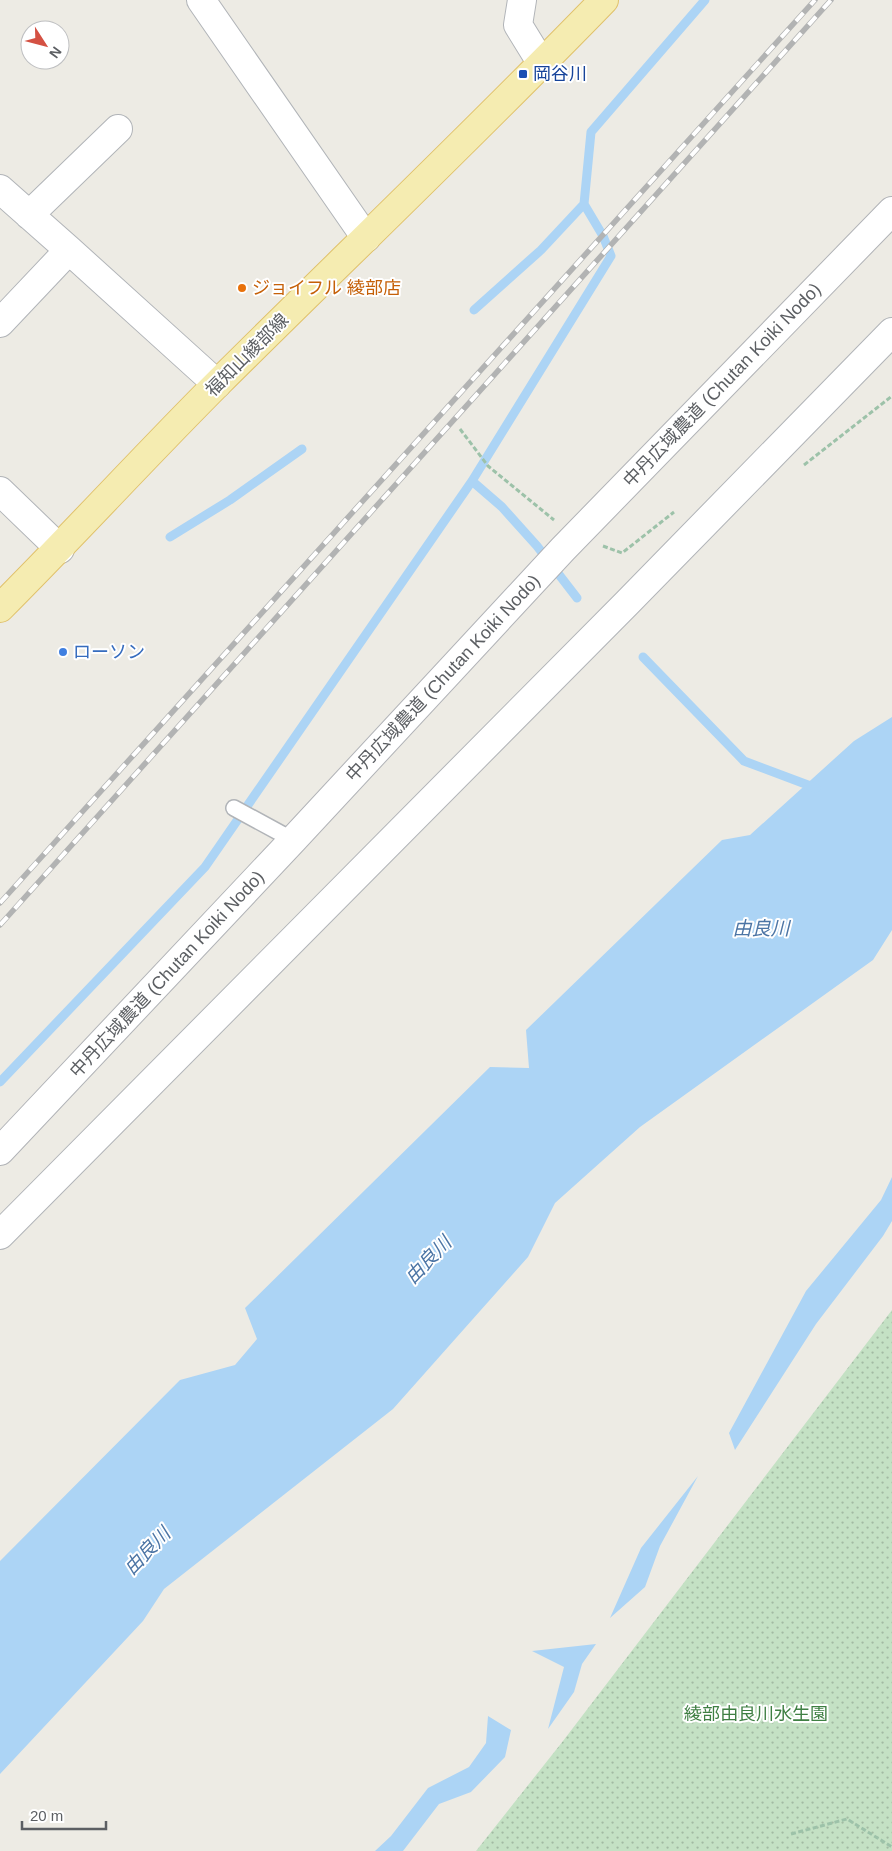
<svg xmlns="http://www.w3.org/2000/svg" width="892" height="1851" font-family="Arial,'Noto Sans JP',sans-serif">
	<defs>
		<pattern id="park-dots" width="8" height="8" patternUnits="userSpaceOnUse" patternTransform="scale(1.25)"><rect width="8" height="8" fill="#c4e1c4"/><path d="M2 2h.1M6 6h.1" fill="none" stroke="#a2baa3" stroke-width="1.8" stroke-linecap="round"/></pattern>
	</defs>
	<rect width="100%" height="100%" fill="#edebe4"/>
	<path fill="url(#park-dots)" d="M892,1310V1851H476L563,1741Z"/>
	<path fill="#acd4f5" d="M892,717V930L873,960L640,1127L555,1203L528,1257L393,1409L164,1589L143,1621L0,1774V1561L180,1380L235,1365L257,1339L245,1308L490,1067L529,1068L526,1030L722,840L750,835L854,741Z
		M892,1177V1221L883,1236L816,1324L735,1450L729,1433L806,1291L881,1200Z
		M698,1476L660,1546L645,1587L610,1618L641,1548Z
		M596,1644L582,1664L574,1692L548,1729L564,1667L532,1651Z
		M488,1716L511,1730L505,1757L471,1792L439,1804L403,1851H375L391,1836L428,1788L469,1767L486,1743Z"/>
	<g fill="none" stroke-linecap="round" stroke-linejoin="round">
		<path stroke="#acd4f5" stroke-width="9" d="M474,310L541,250L584,204
			M472,481L502,507L537,546L577,598
			M170,537L230,500L302,449
			M643,657L744,761L816,788
			M0,1082L205,867L472,481L611,256L603,236L584,204L591,132L705,0"/>
		<defs>
			<path id="lane" d="M234,808L293,840"/>
			<path id="street" d="M201,0L366,238
				M522,0L518,25L542,64
				M0,189L69,250L217,384
				M29,215L118,129
				M0,323L69,250
				M0,491L60,549
				M0,1235L627,603L892,332"/>
			<path id="secondary" d="M0,1151L293,840L563,549L892,211"/>
			<path id="primary" d="M0,608C74,534 145,456 219,382C347,255 478,130 604,0"/>
		</defs>
		<use href="#lane" stroke="#b1b4b8" stroke-width="18"/>
		<use href="#street" stroke="#b1b4b8" stroke-width="30"/>
		<use href="#secondary" stroke="#b1b3b7" stroke-width="30"/>
		<use href="#primary" stroke="#e0c16a" stroke-width="30"/>
		<path stroke="#9dc2a9" stroke-width="3" stroke-dasharray="5 2.5" stroke-linecap="butt" d="M460,429L488,466L554,520
			M804,465L892,396
			M603,546L622,553L674,512
			M791,1834L847,1819L892,1847"/>
		<use href="#lane" stroke="#fff" stroke-width="15"/>
		<use href="#street" stroke="#fff" stroke-width="28"/>
		<use href="#secondary" stroke="#fff" stroke-width="28"/>
		<use href="#primary" stroke="#f5ecb1" stroke-width="28"/>
		<defs>
			<path id="rail" d="M0,903L815,0
				M0,925L831,0"/>
		</defs>
		<use href="#rail" stroke="#b2b3b3" stroke-width="5.5"/>
		<use href="#rail" stroke="#fff" stroke-width="4" stroke-dasharray="11" stroke-linecap="butt"/>
	</g>
	<rect fill="#1a4fb4" stroke="#fff" stroke-width="2" x="518" y="69" width="10" height="10" rx="2.5"/>
	<circle fill="#e8710a" stroke="#fff" stroke-width="2" cx="242" cy="288" r="5"/>
	<circle fill="#3f7fe0" stroke="#fff" stroke-width="2" cx="63" cy="652" r="5"/>
	<g text-anchor="middle" dominant-baseline="central" stroke-width="4" stroke-linejoin="round" paint-order="stroke">
		<g font-size="18" fill="#164399" stroke="#fff" text-anchor="start">
			<text x="533" y="74">岡谷川</text>
		</g>
		<g font-size="18" fill="#c56008" stroke="#fff" text-anchor="start">
			<text x="252" y="288">ジョイフル 綾部店</text>
		</g>
		<g font-size="18" fill="#5c5f63" stroke="#fff">
			<text transform="translate(247 355) rotate(-45)">福知山綾部線</text>
			<text transform="translate(722 385) rotate(-46)">中丹広域農道 (Chutan Koiki Nodo)</text>
			<text transform="translate(443 678) rotate(-47)">中丹広域農道 (Chutan Koiki Nodo)</text>
			<text transform="translate(167 974) rotate(-47)">中丹広域農道 (Chutan Koiki Nodo)</text>
		</g>
		<g font-size="18" fill="#366cbe" stroke="#fff" text-anchor="start">
			<text x="73" y="652">ローソン</text>
		</g>
		<g font-size="18" fill="#3f7f43" stroke="#fff">
			<text x="756" y="1714">綾部由良川水生園</text>
		</g>
		<g font-size="19" font-style="italic" fill="#4c75a5" stroke="#fff">
			<text x="761" y="928">由良川</text>
			<text transform="translate(428 1260) rotate(-46)">由良川</text>
			<text transform="translate(147 1551) rotate(-46)">由良川</text>
		</g>
	</g>
	<g transform="translate(45 45) rotate(126)"><circle r="24" fill="#ffffff" stroke="#bebfc1"/>
	<path d="M0-4L9 19L0 12L-9 19Z" fill="#d45143"/>
	<text y="-8" font-size="14" font-weight="bold" text-anchor="middle" fill="#5c5f63">N</text>
	</g>
	<path d="M22 1821v8h84v-8" fill="none" stroke="#5c5f63" stroke-width="2.5"/>
	<text x="30" y="1821" font-size="15" fill="#5c5f63" stroke="#ffffff" stroke-width="4" paint-order="stroke">20 m</text>
</svg>
